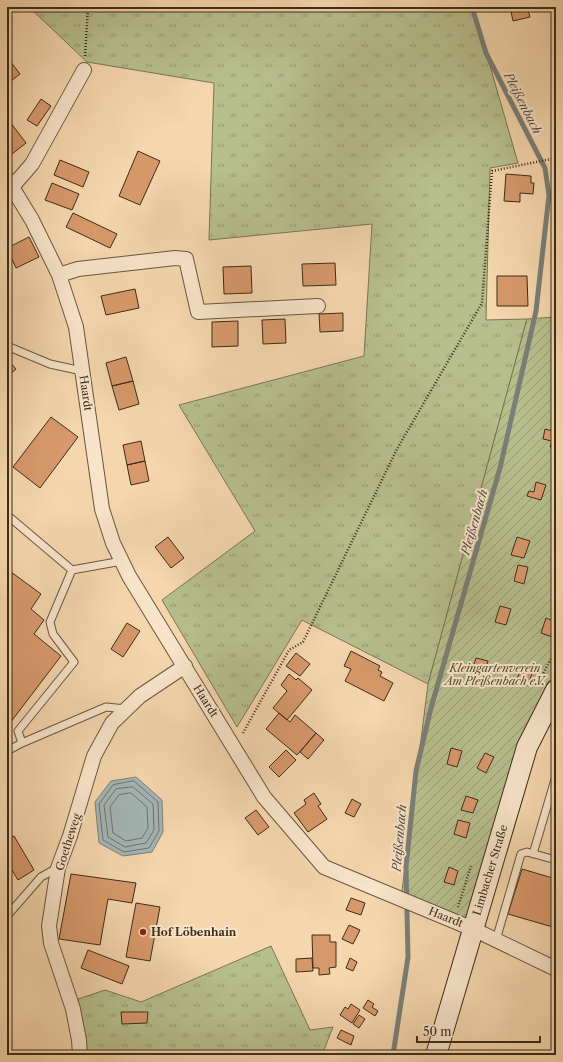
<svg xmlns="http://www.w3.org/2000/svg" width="563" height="1062" font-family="'Libre Caslon Text',serif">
	<defs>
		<pattern id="grass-tufts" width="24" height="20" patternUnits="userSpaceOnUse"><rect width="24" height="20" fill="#b7bf8d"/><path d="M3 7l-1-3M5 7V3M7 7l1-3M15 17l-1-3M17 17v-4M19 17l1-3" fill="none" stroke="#969c72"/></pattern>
		<pattern id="garden-furrows" width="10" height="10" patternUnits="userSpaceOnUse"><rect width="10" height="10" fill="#b7bf8d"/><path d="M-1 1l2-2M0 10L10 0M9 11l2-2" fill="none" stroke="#969c72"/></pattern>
	</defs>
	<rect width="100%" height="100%" fill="#f5d6ad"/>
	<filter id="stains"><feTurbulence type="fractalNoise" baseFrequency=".005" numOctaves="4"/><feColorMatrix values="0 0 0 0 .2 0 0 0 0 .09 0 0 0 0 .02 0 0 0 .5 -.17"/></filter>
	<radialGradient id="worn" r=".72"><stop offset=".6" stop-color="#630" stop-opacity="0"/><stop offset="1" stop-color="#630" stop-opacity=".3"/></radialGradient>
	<path fill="url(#grass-tufts)" stroke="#7a7652" d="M29,7H473L518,163L490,168L486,320L527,319L428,684L302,620L237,727L162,600L255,531L179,405L364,356L372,224L209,240L214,83L87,62Z
		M271,946L310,1030L333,1027L322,1055H84L78,999L105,990L141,1002Z"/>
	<path fill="url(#garden-furrows)" stroke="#7a7652" d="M556,317V690L473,929L401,899L428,684L527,319Z"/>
	<path fill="#a3b6b7" stroke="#7a7f77" d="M136,777L162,800L163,832L152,852L123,856L99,843L95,802L111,781Z"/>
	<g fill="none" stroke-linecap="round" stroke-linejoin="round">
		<path stroke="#707268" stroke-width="1" d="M134,781L158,802L159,831L149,848L124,852L103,840L99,804L113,785Z
			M133,787L153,804L154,830L146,843L125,847L108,837L104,805L116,789Z
			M131,793L147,807L148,828L142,838L126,841L113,833L110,807L119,795Z"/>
		<path stroke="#7a7f77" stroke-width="5" d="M393,1055L408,957L406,867L416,771L431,708L500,468L536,311L549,195L545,168L486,53L472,7"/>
	</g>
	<path fill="#d7996c" stroke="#3c2d18" d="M510,7H527L530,17L513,21Z
		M7,57L20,74L7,84Z
		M41,99L51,106L37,126L27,120Z
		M7,118L26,143L12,154L7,147Z
		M138,151L160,161L140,205L119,196Z
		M60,160L89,172L83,187L54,175Z
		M506,174L531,176V183H534L533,194L520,193V202L504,201Z
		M52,183L79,194L72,210L45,200Z
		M73,213L117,234L110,248L66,227Z
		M29,237L39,257L16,268L7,248Z
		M335,263L336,285L303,286L302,264Z
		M251,266L252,293L224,294L223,267Z
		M497,276H527L528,306H497Z
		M135,289L139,308L106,315L101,296Z
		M343,313V331L320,332L319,314Z
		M285,319L286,343L263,344L262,320Z
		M238,321V346L212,347V322Z
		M126,357L133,381L112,386L106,363Z
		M7,359L16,369L7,377Z
		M133,381L139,404L119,410L112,386Z
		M51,417L78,437L40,488L13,467Z
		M545,429L556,432V448L550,447L552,441L543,439Z
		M141,441L145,461L127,465L123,445Z
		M145,461L149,481L131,485L127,465Z
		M536,482L546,485L541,500L527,496L529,491L534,492Z
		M168,537L184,558L171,568L155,547Z
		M517,537L530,541L524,558L511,555Z
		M556,543V561L551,559Z
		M518,565L528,567L524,584L514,581Z
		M7,569L41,594L31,609L44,620L34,634L61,656L7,727Z
		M500,606L511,609L506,625L495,622Z
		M546,618L556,622L552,637L541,633Z
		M127,623L140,631L123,657L111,649Z
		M351,651L380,666L378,670L382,672L380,676L393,683L384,701L345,681L351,669L344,666Z
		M296,653L310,664L300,676L286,666Z
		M476,658L488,661L483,676L471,673Z
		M521,669L532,674L527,686L516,681Z
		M289,674L296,680L298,678L312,690L287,720L273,708L287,691L281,685Z
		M279,713L290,722L295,715L316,733L297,755L266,729Z
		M316,733L324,740L308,759L300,752Z
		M451,748L462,751L457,767L447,764Z
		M286,750L296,760L279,777L269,767Z
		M485,753L494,757L486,773L477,768Z
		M314,793L321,804L318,806L327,819L308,832L294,813L306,804L304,800Z
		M466,796L478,800L473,813L461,810Z
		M352,799L361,804L354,817L345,813Z
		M256,810L269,827L258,835L245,818Z
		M458,820L470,823L466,838L454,834Z
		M14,836L34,870L18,880L7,862V840Z
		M449,867L458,871L454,885L444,882Z
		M522,869L556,879V928L508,914Z
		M71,874L136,883L132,903L108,899L100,945L59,939Z
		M351,898L365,903L361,915L346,910Z
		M136,903L160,907L150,961L126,957Z
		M349,925L360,930L353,944L342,939Z
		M312,935H330V942H336V967L329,968L330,974L319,975V968H313Z
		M88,950L129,966L122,984L81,968Z
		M312,958L313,971L296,972V959Z
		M350,958L357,962L353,971L346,968Z
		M368,1000L374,1004L372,1007L378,1011L375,1016L363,1008Z
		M351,1004L360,1010L352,1023L340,1015L345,1007L348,1009Z
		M121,1012H148L147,1023L122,1024Z
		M359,1015L365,1019L359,1028L353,1024Z
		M341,1030L354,1036L351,1045L337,1038Z"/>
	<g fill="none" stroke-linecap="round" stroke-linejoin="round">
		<defs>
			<path id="lane" d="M7,346L50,364L82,371
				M7,515L72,570L122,561
				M22,743L18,731L74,662L53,634L50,622L72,570
				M7,751L22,743L106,707L126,709
				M533,854L556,776
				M7,916L41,877L57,868
				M496,940L521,854L527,852L556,860"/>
			<path id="street" d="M7,179L32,220L59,275L76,327L102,509L113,543L129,576L264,797L324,867L473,929L556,969
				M12,187L32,164L84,70
				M59,275L78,269L175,258L186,259L198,312L318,306
				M80,1055L79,1040L73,1009L51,943L49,926L58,868L70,836L94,756L112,723L140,696L185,666"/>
			<path id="secondary" d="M436,1055L527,747L556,690"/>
		</defs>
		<use href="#lane" stroke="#6a573d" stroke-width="9"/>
		<use href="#street" stroke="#6a573d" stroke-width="16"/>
		<use href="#secondary" stroke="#3c2d18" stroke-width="22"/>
		<path stroke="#3c2d18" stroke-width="2.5" stroke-dasharray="1 2" stroke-linecap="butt" d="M85,56L88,7
			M539,681L556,650
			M243,733L289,650L303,642L397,449L482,303L492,171L556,158
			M458,907L471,866"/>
		<use href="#lane" stroke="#f8e4ca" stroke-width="7"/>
		<use href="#street" stroke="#f8e4ca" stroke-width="14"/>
		<use href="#secondary" stroke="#f8e4ca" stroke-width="20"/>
	</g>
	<circle fill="#8f2418" stroke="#f8e4ca" stroke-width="1.5" cx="143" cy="932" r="4"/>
	<g text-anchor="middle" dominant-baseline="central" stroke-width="4" stroke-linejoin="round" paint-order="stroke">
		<g font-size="11" fill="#3c2d18" stroke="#f8e4ca">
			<text transform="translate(86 393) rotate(82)">Haardt</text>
			<text transform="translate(206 701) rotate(58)">Haardt</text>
			<text transform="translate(68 842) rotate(-72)">Goetheweg</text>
			<text transform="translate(490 870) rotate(-73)">Limbacher Straße</text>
			<text transform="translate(446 917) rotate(22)">Haardt</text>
		</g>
		<g font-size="11" font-style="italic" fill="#554a2f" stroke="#f8e4ca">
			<text x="495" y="668">Kleingartenverein<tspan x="495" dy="13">Am Pleißenbach e.V.</tspan></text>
		</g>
		<g font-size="11" font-weight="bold" fill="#3c2d18" stroke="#f8e4ca" text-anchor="start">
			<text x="151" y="932">Hof Löbenhain</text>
		</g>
		<g font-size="12" font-style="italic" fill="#564f40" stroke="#f8e4ca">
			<text transform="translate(523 103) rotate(63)">Pleißenbach</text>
			<text transform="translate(474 522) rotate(-74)">Pleißenbach</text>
			<text transform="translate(399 838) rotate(-85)">Pleißenbach</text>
		</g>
	</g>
	<rect width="563" height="1062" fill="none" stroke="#f5d6ad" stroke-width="24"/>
	<rect x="8" y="8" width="547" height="1046" fill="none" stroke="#3c2d18" stroke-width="2"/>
	<rect x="12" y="12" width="539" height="1038" fill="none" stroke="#3c2d18"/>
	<path d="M417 1036v6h123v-6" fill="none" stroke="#3c2d18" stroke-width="2"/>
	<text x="423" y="1036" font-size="12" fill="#3c2d18" stroke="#f8e4ca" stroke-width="3" paint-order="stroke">50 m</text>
	<rect width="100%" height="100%" filter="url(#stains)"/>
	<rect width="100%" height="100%" fill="url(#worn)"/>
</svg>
